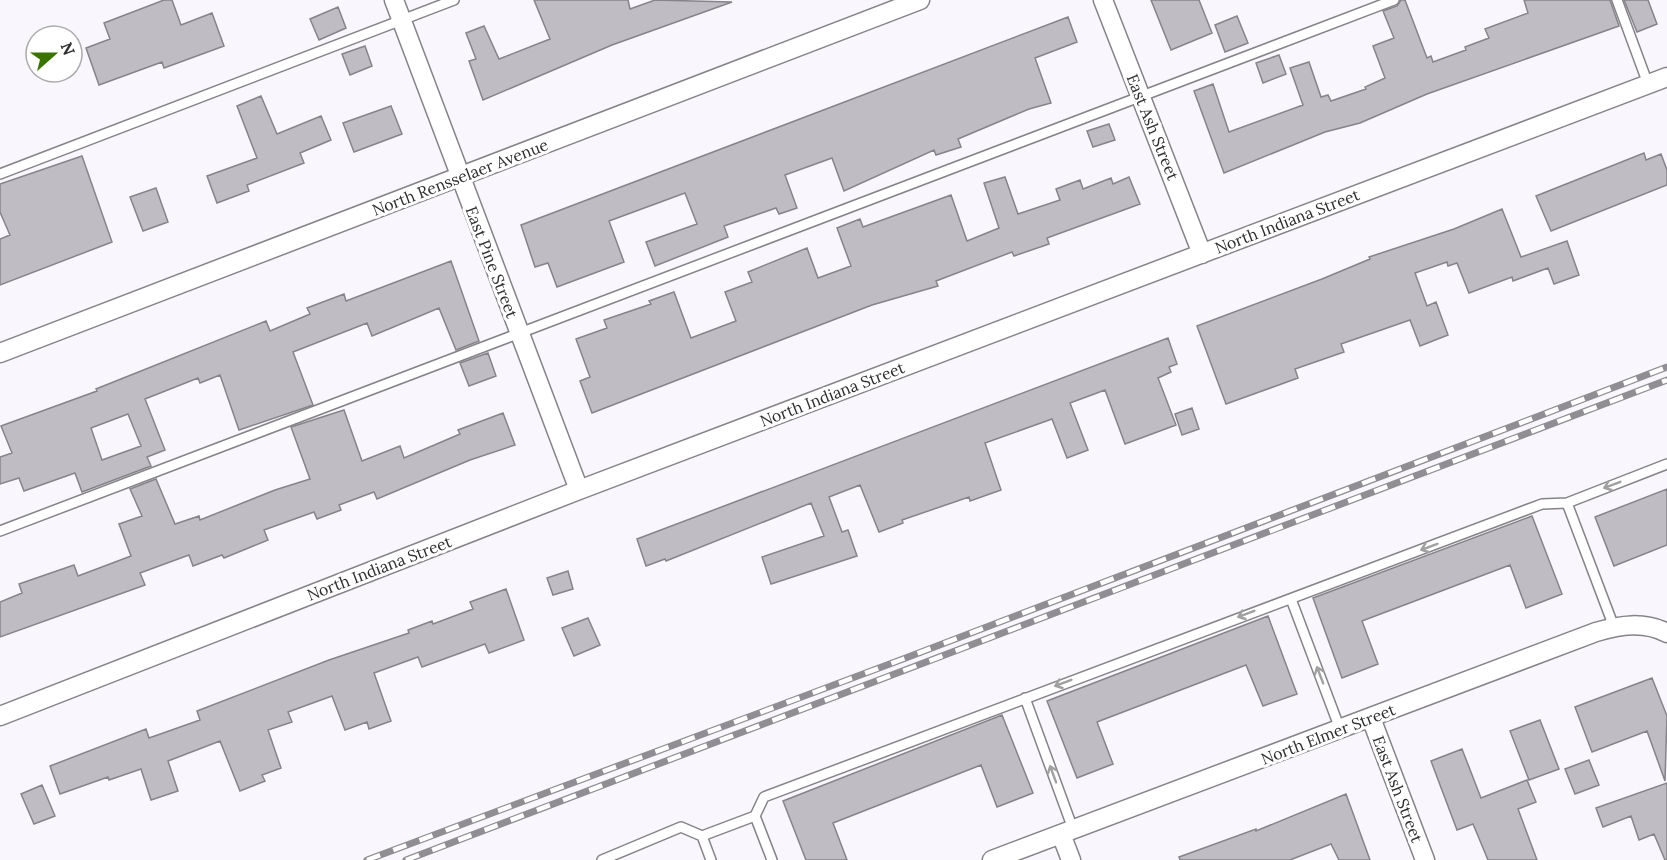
<svg xmlns="http://www.w3.org/2000/svg" width="1667" height="860" font-family="Lora,serif">
	<rect width="100%" height="100%" fill="#f9f7fd"/>
	<path fill="#bfbdc3" stroke="#868489" stroke-width="1.5" fill-rule="evenodd" d="M164,0H172L181,25L212,13L224,46L164,68L162,62L99,85L86,48L110,39L104,23Z
		M534,0H628L630,9L655,0L732,2L612,45L483,100L469,61L476,59L466,33L484,26L499,59L550,39Z
		M1151,0H1199L1212,33L1171,50Z
		M1401,0H1405L1427,58L1431,56L1433,62L1466,50L1465,47L1489,38L1485,29L1528,13L1524,0H1610L1619,26L1427,94L1360,123L1325,132L1224,173L1194,91L1213,84L1229,132L1303,105L1290,68L1309,62L1321,97L1328,95L1331,101L1366,89L1365,87L1385,78L1373,46L1394,38L1383,11L1397,6Z
		M1624,0H1648L1657,24L1637,32Z
		M338,7L346,28L319,40L310,19Z
		M1237,16L1248,43L1225,52L1215,25Z
		M1068,17L1077,42L1035,58L1051,103L1029,109L958,139L961,147L936,155L934,150L844,191L832,158L785,175L797,208L779,214L776,208L724,226L728,237L655,266L646,242L697,224L685,193L609,221L624,262L557,287L548,263L535,267L521,225Z
		M365,46L372,66L350,75L342,54Z
		M1279,55L1286,74L1263,83L1256,63Z
		M261,96L277,134L321,116L331,140L300,153L304,163L247,185L249,191L217,203L207,176L257,158L237,106Z
		M391,106L402,134L354,152L343,123Z
		M1109,124L1115,140L1093,147L1087,131Z
		M1644,153L1646,160L1661,154L1667,170V185L1551,231L1536,196Z
		M82,156L112,242L0,285V239L10,235L0,212V184Z
		M1005,177L1018,214L1060,200L1056,189L1080,180L1083,189L1111,178L1113,184L1129,177L1140,204L1047,238L1049,244L1014,256L1012,252L936,281L938,286L872,305L592,413L580,381L590,377L576,339L607,328L604,320L651,304L649,301L674,292L691,338L736,321L725,292L752,282L748,272L807,248L818,278L851,266L837,228L860,219L863,227L951,195L967,241L999,228L984,183Z
		M156,188L168,222L143,231L130,197Z
		M1502,209L1521,257L1567,241L1579,275L1554,284L1548,268L1513,281L1512,277L1469,293L1457,263L1448,266L1447,262L1415,273L1427,306L1436,302L1448,335L1420,346L1410,320L1341,344L1344,352L1295,369L1298,378L1226,404L1197,326L1322,279L1370,259L1369,257L1454,229Z
		M451,261L479,341L456,350L439,308L372,336L367,323L293,352L313,405L239,430L220,375L200,383L198,378L145,399L165,450L147,457L151,466L82,492L75,473L24,491L19,478L0,484V457L12,453L1,426L97,391L96,389L266,321L270,331L310,314L307,308L344,294L346,301ZM128,414L141,446L102,460L91,428Z
		M1168,338L1177,364L1169,367L1171,372L1158,378L1176,425L1125,444L1105,390L1070,403L1088,450L1067,458L1052,419L985,443L1001,490L970,501L969,497L902,520L903,523L879,532L860,485L829,497L842,532L848,530L857,556L771,584L762,557L824,536L811,503L666,561L665,559L646,566L637,539Z
		M488,353L496,376L469,386L460,363Z
		M1192,408L1199,429L1182,435L1175,414Z
		M344,410L362,461L400,446L404,458L460,434L458,430L503,413L515,445L470,460L377,499L374,492L339,505L341,510L317,519L314,512L264,530L268,540L224,558L222,555L193,566L189,555L140,573L145,585L0,637V602L22,593L19,584L74,565L78,576L131,556L119,524L142,516L130,489L156,479L175,524L199,516L200,520L275,490L310,479L291,427Z
		M1667,489V545L1614,566L1595,517Z
		M1532,516L1562,594L1526,608L1510,565L1362,621L1378,664L1342,678L1313,598Z
		M568,571L573,589L553,595L547,578Z
		M506,589L524,640L489,653L485,644L422,667L418,657L374,673L391,721L369,729L367,722L345,730L332,696L288,712L292,722L268,730L281,768L262,775L265,781L240,791L220,741L168,761L178,791L151,800L141,769L109,780L108,777L60,794L50,766L146,729L149,738L200,720L197,711L329,660L409,633L408,630L432,621L433,624L473,609L470,602Z
		M1268,616L1297,694L1263,706L1246,665L1097,722L1113,764L1077,778L1047,701Z
		M588,618L600,645L574,656L562,628Z
		M1652,678L1667,716L1665,781L1647,731L1592,752L1575,707Z
		M1002,715L1033,793L997,807L981,765L833,823L847,860H806L783,801Z
		M1540,720L1559,769L1529,780L1510,731Z
		M1462,749L1481,798L1527,780L1536,802L1518,809L1537,860H1488L1473,824L1457,830L1431,761Z
		M1589,760L1599,785L1575,794L1565,769Z
		M1667,783V860H1665L1654,834L1639,840L1631,816L1603,827L1596,808Z
		M42,785L55,816L34,824L21,794Z
		M1346,794L1370,860H1339L1331,844L1290,860H1180L1179,857L1256,829V831Z"/>
	<g fill="none" stroke-linecap="round" stroke-linejoin="round">
		<defs>
			<path id="lane" d="M1617,0L1648,84
				M0,174L454,0
				M1567,503L1614,627
				M0,531L1394,0
				M1291,599L1340,729
				M1025,698L1073,829
				M755,816L772,860
				M702,836L711,860
				M602,860L681,827L702,836L755,816L764,797L1542,504L1567,503L1667,464"/>
			<path id="street" d="M394,0L579,490
				M1103,0L1202,254
				M0,353L920,0
				M0,716L579,490L1667,77
				M1371,718L1425,860
				M1061,834L1071,860
				M992,860L1596,632C1620,625 1644,621 1667,633"/>
		</defs>
		<use href="#lane" stroke="#858388" stroke-width="12"/>
		<use href="#street" stroke="#858388" stroke-width="21"/>
		<use href="#lane" stroke="#fff" stroke-width="9"/>
		<use href="#street" stroke="#fff" stroke-width="18"/>
		<defs>
			<path id="rail" d="M367,860L903,659L1667,367
				M406,860L1667,380"/>
		</defs>
		<use href="#rail" stroke="#908e92" stroke-width="7"/>
		<use href="#rail" stroke="#fff" stroke-width="4.5" stroke-dasharray="14" stroke-linecap="butt"/>
	</g>
	<defs><path id="oneway-shaft" d="M-6 0H5M1.5-3L5.5 0L1.5 3" fill="none" stroke-width="1.6" stroke-linecap="round" stroke-linejoin="round" transform="scale(1.5)"/></defs>
	<g stroke="#a1a0a1">
		<use href="#oneway-shaft" transform="translate(1612 485) rotate(159)"/>
		<use href="#oneway-shaft" transform="translate(1429 547) rotate(159)"/>
		<use href="#oneway-shaft" transform="translate(1246 614) rotate(159)"/>
		<use href="#oneway-shaft" transform="translate(1320 675) rotate(-111)"/>
		<use href="#oneway-shaft" transform="translate(1063 683) rotate(159)"/>
		<use href="#oneway-shaft" transform="translate(1053 774) rotate(-110)"/>
	</g>
	<g text-anchor="middle" dominant-baseline="central" stroke-width="6" stroke-linejoin="round" paint-order="stroke">
		<g font-size="16" fill="#2e2d2f" stroke="#fff">
			<text transform="translate(1153 127) rotate(68)">East Ash Street</text>
			<text transform="translate(460 177) rotate(-21)">North Rensselaer Avenue</text>
			<text transform="translate(1287 221) rotate(-21)">North Indiana Street</text>
			<text transform="translate(492 262) rotate(69)">East Pine Street</text>
			<text transform="translate(832 394) rotate(-21)">North Indiana Street</text>
			<text transform="translate(379 568) rotate(-21)">North Indiana Street</text>
			<text transform="translate(1328 734) rotate(-21)">North Elmer Street</text>
			<text transform="translate(1398 789) rotate(69)">East Ash Street</text>
		</g>
	</g>
	<g transform="translate(54 54) rotate(69)"><circle r="28" fill="#ffffff" stroke="#ababac" stroke-width="1.5"/>
	<path d="M0-4.5L10 22L0 15L-10 22Z" fill="#3c7300"/>
	<text y="-9" font-size="16" font-weight="bold" text-anchor="middle" fill="#2e2d2f">N</text>
	</g>
</svg>
